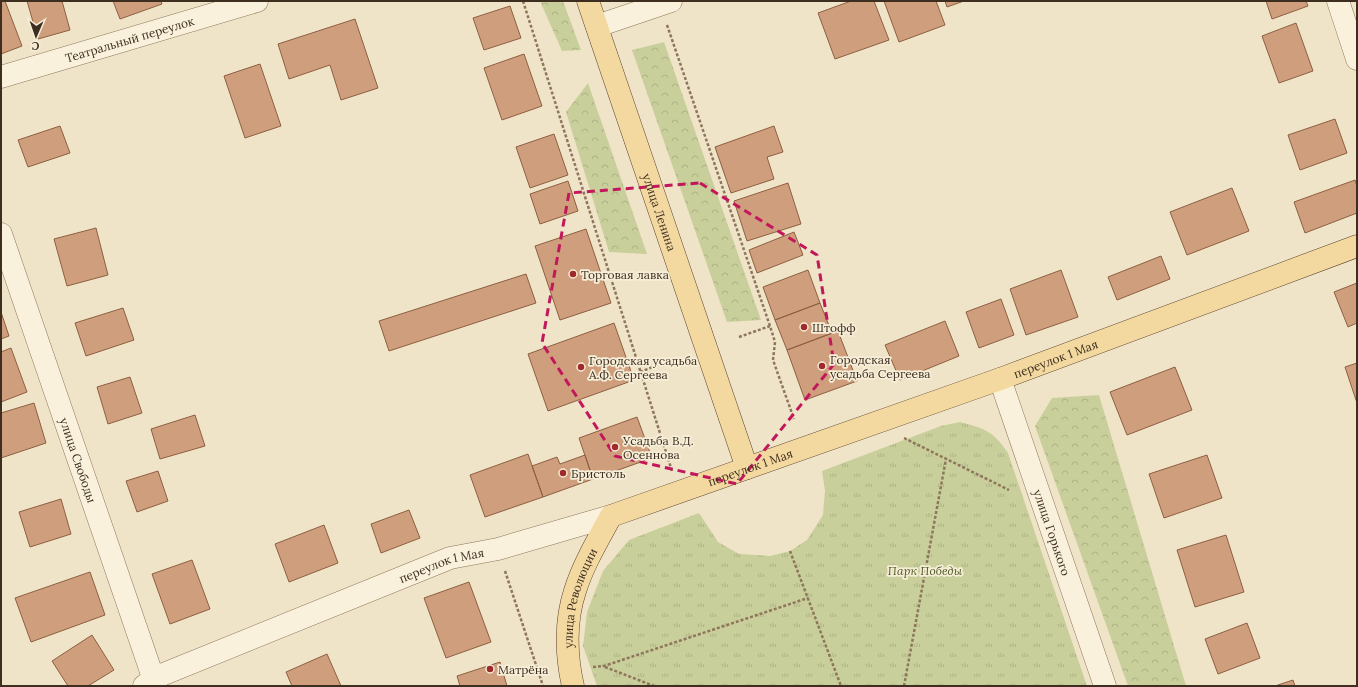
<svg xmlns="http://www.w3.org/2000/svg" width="1358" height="687" font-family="Lora,serif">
	<defs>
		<pattern id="forest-crowns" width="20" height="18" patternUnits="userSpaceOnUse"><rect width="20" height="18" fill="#c9cf9b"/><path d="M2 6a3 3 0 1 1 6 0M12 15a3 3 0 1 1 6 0" fill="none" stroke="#aeb285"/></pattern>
		<pattern id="park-tufts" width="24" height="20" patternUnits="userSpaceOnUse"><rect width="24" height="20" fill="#c9cf9b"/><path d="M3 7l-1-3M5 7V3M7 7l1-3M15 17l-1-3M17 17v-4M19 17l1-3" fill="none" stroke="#aeb285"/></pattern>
	</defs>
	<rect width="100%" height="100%" fill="#f0e4c8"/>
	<path fill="url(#forest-crowns)" d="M540,1H563L581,50L562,51Z
		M664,42L761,320L727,322L632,50Z
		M588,83L647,254L609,252L566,112Z
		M1099,395L1186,686H1128L1035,426L1052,398Z"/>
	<path fill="url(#park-tufts)" d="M960,422C986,429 993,431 1008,453L1087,686H597L583,646L587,612L603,571L629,540L699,513L718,542L739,554L770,556L790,551L807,540L823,515L825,491L822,471L941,426Z"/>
	<path fill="#cf9f7d" stroke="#8d5f41" d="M1,1H5L22,46L1,54Z
		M27,1H62L70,30L38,39Z
		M113,1H161L162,4L120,19Z
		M851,1H874L889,40L835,59L818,13Z
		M884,1H936L945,25L899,42Z
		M945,1H964L947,7Z
		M1266,1H1306L1308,6L1272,19Z
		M510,6L521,38L484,50L473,18Z
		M355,19L378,88L341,100L330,65L289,79L278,44Z
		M1296,23L1313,71L1279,83L1262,36Z
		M524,54L542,106L502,120L484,68Z
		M260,64L281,126L245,138L224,76Z
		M1335,119L1347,153L1300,170L1288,135Z
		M60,126L70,153L28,167L18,140Z
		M774,126L783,152L767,157L774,179L731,193L715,147Z
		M554,134L568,175L530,188L516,147Z
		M1355,180L1357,186V213L1305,233L1294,202Z
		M568,181L578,211L540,224L530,194Z
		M788,183L801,224L747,241L734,201Z
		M1232,188L1249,231L1187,255L1170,212Z
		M96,228L108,275L67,286L54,239Z
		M586,229L611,303L560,320L535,246Z
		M794,232L803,255L757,273L749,250Z
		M1161,256L1170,279L1117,300L1108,277Z
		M808,270L820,303L775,320L763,287Z
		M1061,270L1078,317L1026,335L1010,289Z
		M526,274L536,303L389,351L379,321Z
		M1357,283V323L1348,327L1334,292Z
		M1001,299L1014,335L979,348L966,312Z
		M820,303L832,333L787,350L775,320Z
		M123,308L134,340L86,356L75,323Z
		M1,312L9,336L1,339Z
		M945,321L959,356L900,380L885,345Z
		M614,323L634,380L548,411L528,354Z
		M838,331L857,381L805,400L787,350Z
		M11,348L27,392L1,402V352Z
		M1357,363V403L1345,367Z
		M1175,367L1192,410L1127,435L1110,392Z
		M130,377L142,413L108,424L97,387Z
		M34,403L46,443L1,458V413Z
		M195,415L205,446L160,459L151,429Z
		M637,417L652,458L593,479L579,438Z
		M528,454L543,497L485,517L470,475Z
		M585,455L593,479L543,497L532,466L557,457L560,464Z
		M1207,455L1222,498L1164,518L1149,474Z
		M158,471L168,501L137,512L126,481Z
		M61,499L71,534L30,547L19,512Z
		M409,510L420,538L381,553L371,524Z
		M324,525L338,563L289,582L275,544Z
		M1226,535L1244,592L1195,607L1177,550Z
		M192,560L210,609L170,624L152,574Z
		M90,572L105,615L31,642L15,598Z
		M469,582L491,642L446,658L424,598Z
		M1247,623L1260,658L1218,674L1205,639Z
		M92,635L114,670L88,686H68L52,661Z
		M327,654L341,686H292L286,672Z
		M500,662L507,686H460L457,676Z
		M1293,680L1295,686H1275Z"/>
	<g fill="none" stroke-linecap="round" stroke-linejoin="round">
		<defs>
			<g id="minor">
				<path d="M1338,1L1357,59"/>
				<path d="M597,26L671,1"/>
				<path id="s1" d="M1,77L257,1"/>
				<path id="s2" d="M1,234L156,686"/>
				<path id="s3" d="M1000,379L1105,686"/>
				<path id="s4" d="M144,686L154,678L450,558L498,549L611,516"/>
			</g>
			<g id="major">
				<path id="s5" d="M588,1L747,468"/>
				<path id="s6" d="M573,686C566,656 565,621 575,591C583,565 598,540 611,516L1000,379L1357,246"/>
			</g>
		</defs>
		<use href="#minor" stroke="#8d765c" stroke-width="23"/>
		<use href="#major" stroke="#5b4430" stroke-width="23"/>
		<path stroke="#8d765c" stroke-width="2.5" stroke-dasharray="3 2" stroke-linecap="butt" d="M523,1L672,471
			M667,25L770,326L775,342L773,360L794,419
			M739,337L770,326
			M640,372L658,365
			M904,438L1009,490
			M790,551L841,686
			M505,571L543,686
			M593,667L604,666L808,598
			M605,667L654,686
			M904,686L946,459"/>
		<use href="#minor" stroke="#faf1dc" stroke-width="22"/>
		<use href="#major" stroke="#f3d9a0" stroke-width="22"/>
	</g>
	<path fill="none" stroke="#c2185b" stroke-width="3" stroke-dasharray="8 5" stroke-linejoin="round" d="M700,183L817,255L834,364L737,484L615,456L542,343L569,193Z"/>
	<g fill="#9e2a2b" stroke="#f7eed8" stroke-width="1.5">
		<circle cx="573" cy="274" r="4"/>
		<circle cx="804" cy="327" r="4"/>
		<circle cx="822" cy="366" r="4"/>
		<circle cx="581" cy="367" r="4"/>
		<circle cx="615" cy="447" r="4"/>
		<circle cx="563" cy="473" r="4"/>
		<circle cx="490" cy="669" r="4"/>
	</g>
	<g text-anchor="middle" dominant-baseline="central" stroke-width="3.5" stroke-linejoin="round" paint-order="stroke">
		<g font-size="12" fill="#3d2e20" stroke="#f7eed8">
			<text stroke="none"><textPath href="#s1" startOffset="134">Театральный переулок</textPath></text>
			<text stroke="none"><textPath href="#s5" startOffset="223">улица Ленина</textPath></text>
			<text stroke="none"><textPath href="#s6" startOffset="651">переулок 1 Мая</textPath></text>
			<text stroke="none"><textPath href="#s2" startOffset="239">улица Свободы</textPath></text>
			<text stroke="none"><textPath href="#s6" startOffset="327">переулок 1 Мая</textPath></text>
			<text stroke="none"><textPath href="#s3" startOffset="162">улица Горького</textPath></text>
			<text stroke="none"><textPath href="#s4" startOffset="322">переулок 1 Мая</textPath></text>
			<text stroke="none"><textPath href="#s6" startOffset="90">улица Революции</textPath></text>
		</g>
		<g font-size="12" fill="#3d2e20" stroke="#f7eed8" text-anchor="start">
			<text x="581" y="274">Торговая лавка</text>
			<text x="812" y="327">Штофф</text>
			<text x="830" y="359">Городская<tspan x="830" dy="14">усадьба Сергеева</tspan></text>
			<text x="589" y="360">Городская усадьба<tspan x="589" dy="14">А.Ф. Сергеева</tspan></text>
			<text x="623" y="440">Усадьба В.Д.<tspan x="623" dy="14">Осеннова</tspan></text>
			<text x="571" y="473">Бристоль</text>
			<text x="498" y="669">Матрёна</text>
		</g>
		<g font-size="12" font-style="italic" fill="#4d5a26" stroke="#f7eed8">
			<text x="925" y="570">Парк Победы</text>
		</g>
	</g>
	<rect width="1358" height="687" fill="none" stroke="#3d2e20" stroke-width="4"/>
	<g transform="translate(36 36) rotate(182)" stroke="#f7eed8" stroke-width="3" paint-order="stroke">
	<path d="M0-3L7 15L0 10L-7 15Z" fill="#3d2e20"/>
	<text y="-6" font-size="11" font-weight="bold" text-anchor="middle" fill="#3d2e20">С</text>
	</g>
</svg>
